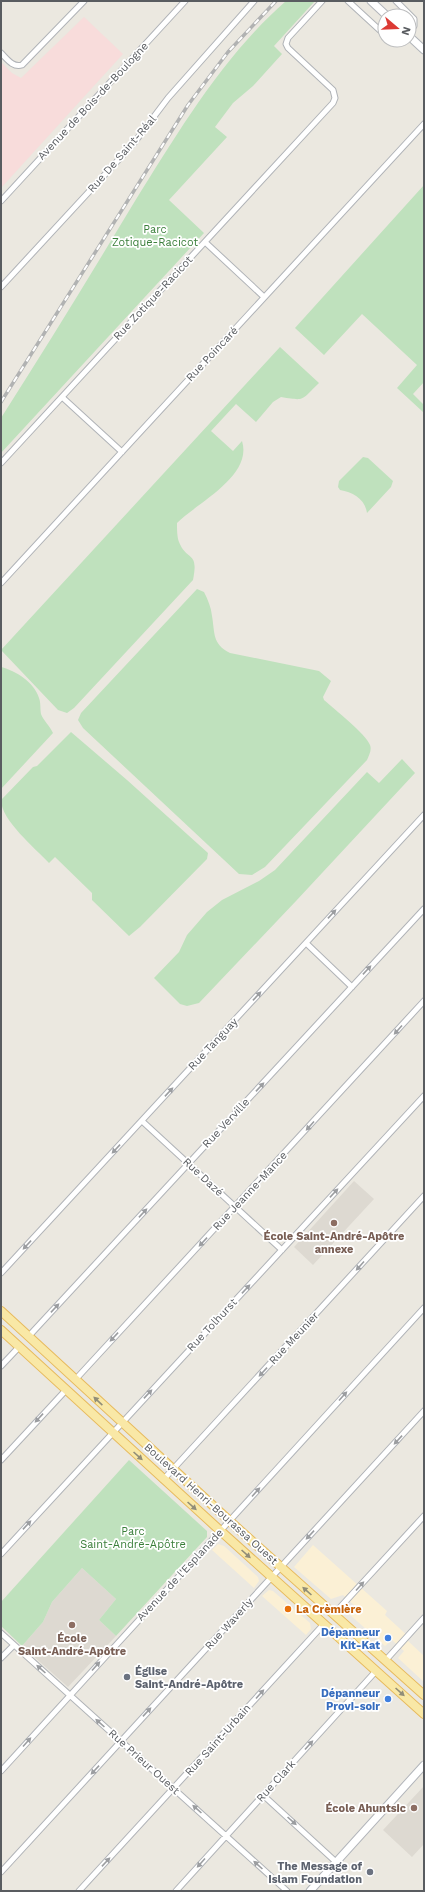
<svg xmlns="http://www.w3.org/2000/svg" width="425" height="1892" font-family="'Work Sans',sans-serif">
	<rect width="100%" height="100%" fill="#ebe8e0"/>
	<path fill="#fbf0d5" d="M218,1544L224,1546L258,1577L259,1581L254,1588L212,1550Z
		M313,1545L387,1611L385,1615L410,1638L407,1640L424,1656V1682L398,1658L404,1651L392,1640L385,1646L349,1614L355,1606L343,1595L331,1599L294,1567Z
		M269,1590L273,1591L310,1623L311,1629L306,1635L262,1596Z"/>
	<path fill="#ddd9d1" d="M354,1181L374,1199L313,1265L294,1247Z
		M82,1568L116,1599L99,1620L116,1636L68,1687L22,1646L43,1622L52,1602Z
		M424,1786V1844L412,1857L383,1830Z"/>
	<path fill="#f8dcdb" d="M84,17L123,54L1,188V62L12,73L21,78Z"/>
	<path fill="#bfe1bd" d="M286,1H315L274,46L282,54L253,86L233,103L215,127L227,137L169,200L204,233L1,453V418C47,346 91,274 135,201C179,131 223,56 286,1Z
		M424,185V382L413,394L424,405L423,412L397,388L417,365L362,314L324,355L295,328Z
		M280,347L319,383C300,401 306,401 281,397L273,402L256,422L236,404L211,431L233,451L242,441C253,476 197,503 177,523C177,529 177,537 179,542C187,562 199,550 193,580L74,708L67,713L58,710L1,650Z
		M363,457L368,458L393,481L391,487L367,513C365,499 353,492 340,490L338,487L339,481Z
		M197,589L204,592C208,600 211,607 212,616C215,633 212,644 230,653L319,671L331,681L323,697L324,700C334,709 366,734 370,745C372,750 369,755 367,760L265,867L252,875L239,874L83,728L78,720L81,713Z
		M1,667C16,671 34,682 39,698C41,703 40,709 41,714C43,720 50,726 53,733L1,789Z
		M71,732L127,780L208,853L207,859L140,927L129,936L92,900V893L55,857L49,863C35,848 1,820 1,800L33,767L37,766Z
		M402,759L415,773L296,901L199,1003L187,1006L180,1004L154,978L179,952L187,935L207,912L222,900L259,881L275,870L367,772L379,783Z
		M129,1460L207,1531V1537L116,1636L99,1620L116,1599L82,1568L52,1602L43,1622L22,1646L1,1626V1602Z"/>
	<g fill="none" stroke-linecap="round" stroke-linejoin="round">
		<defs>
			<path id="minor" d="M348,1L385,35
				M396,1L414,19V26L409,32
				M391,40L397,42L401,40
				M1,53C7,59 13,68 22,65L84,1
				M1,201L185,1
				M205,242L264,297
				M1,287L134,143L168,98L254,1
				M62,397L122,452
				M1,463L333,103L335,98L333,90L288,48L286,44L288,38L322,1
				M1,583L424,124
				M306,943L352,987
				M142,1121L282,1250
				M1,1273L424,815
				M28,1337L424,909
				M1,1366L19,1347
				M75,1380L424,1001
				M1,1460L66,1390
				M163,1480L424,1196
				M1,1554L424,1096
				M333,1615L424,1516
				M1,1633L287,1891
				M1,1658L14,1645
				M385,1661L424,1618
				M1,1771L424,1308
				M263,1795L336,1862
				M1,1872L424,1411
				M79,1891L324,1624
				M176,1891L376,1671"/>
			<path id="secondary" d="M371,1L387,16
				M409,36L424,50
				M310,1891L424,1765"/>
			<path id="primary" d="M1,1311L234,1525L424,1695
				M1,1330L214,1525L424,1714"/>
		</defs>
		<use href="#minor" stroke="#b0b3b7" stroke-width="7"/>
		<use href="#secondary" stroke="#b2b5ba" stroke-width="9"/>
		<use href="#primary" stroke="#e7ba5d" stroke-width="10"/>
		<use href="#minor" stroke="#fff" stroke-width="5"/>
		<use href="#secondary" stroke="#fff" stroke-width="7"/>
		<use href="#primary" stroke="#f9e8a6" stroke-width="8"/>
		<defs>
			<path id="rail" d="M1,402L188,105L228,52L276,1"/>
		</defs>
		<use href="#rail" stroke="#b1b2b2" stroke-width="3.5"/>
		<use href="#rail" stroke="#fff" stroke-width="2" stroke-dasharray="6" stroke-linecap="butt"/>
	</g>
	<defs><path id="oneway-solid" d="M-6-.8H1V-3.2L6.5 0L1 3.2V.8H-6Z"/></defs>
	<g fill="#9b9da0">
		<use href="#oneway-solid" transform="translate(332 914) rotate(-47)"/>
		<use href="#oneway-solid" transform="translate(367 970) rotate(-47)"/>
		<use href="#oneway-solid" transform="translate(257 996) rotate(-47)"/>
		<use href="#oneway-solid" transform="translate(398 1030) rotate(132)"/>
		<use href="#oneway-solid" transform="translate(260 1087) rotate(-47)"/>
		<use href="#oneway-solid" transform="translate(169 1092) rotate(-47)"/>
		<use href="#oneway-solid" transform="translate(310 1126) rotate(132)"/>
		<use href="#oneway-solid" transform="translate(116 1149) rotate(133)"/>
		<use href="#oneway-solid" transform="translate(334 1193) rotate(-47)"/>
		<use href="#oneway-solid" transform="translate(143 1213) rotate(-47)"/>
		<use href="#oneway-solid" transform="translate(203 1242) rotate(133)"/>
		<use href="#oneway-solid" transform="translate(27 1245) rotate(133)"/>
		<use href="#oneway-solid" transform="translate(360 1266) rotate(132)"/>
		<use href="#oneway-solid" transform="translate(246 1289) rotate(-47)"/>
		<use href="#oneway-solid" transform="translate(55 1308) rotate(-47)"/>
		<use href="#oneway-solid" transform="translate(114 1337) rotate(133)"/>
		<use href="#oneway-solid" transform="translate(263 1372) rotate(133)"/>
		<use href="#oneway-solid" transform="translate(148 1394) rotate(-47)"/>
		<use href="#oneway-solid" transform="translate(343 1396) rotate(-48)"/>
		<use href="#oneway-solid" transform="translate(39 1418) rotate(133)"/>
		<use href="#oneway-solid" transform="translate(398 1440) rotate(133)"/>
		<use href="#oneway-solid" transform="translate(256 1492) rotate(-48)"/>
		<use href="#oneway-solid" transform="translate(27 1525) rotate(-47)"/>
		<use href="#oneway-solid" transform="translate(310 1535) rotate(133)"/>
		<use href="#oneway-solid" transform="translate(360 1586) rotate(-48)"/>
		<use href="#oneway-solid" transform="translate(96 1666) rotate(-48)"/>
		<use href="#oneway-solid" transform="translate(41 1669) rotate(-138)"/>
		<use href="#oneway-solid" transform="translate(260 1694) rotate(-48)"/>
		<use href="#oneway-solid" transform="translate(147 1712) rotate(-47)"/>
		<use href="#oneway-solid" transform="translate(100 1723) rotate(-138)"/>
		<use href="#oneway-solid" transform="translate(27 1742) rotate(-48)"/>
		<use href="#oneway-solid" transform="translate(309 1745) rotate(-48)"/>
		<use href="#oneway-solid" transform="translate(95 1770) rotate(133)"/>
		<use href="#oneway-solid" transform="translate(197 1809) rotate(-138)"/>
		<use href="#oneway-solid" transform="translate(292 1821) rotate(42)"/>
		<use href="#oneway-solid" transform="translate(106 1862) rotate(-47)"/>
		<use href="#oneway-solid" transform="translate(201 1863) rotate(132)"/>
		<use href="#oneway-solid" transform="translate(258 1865) rotate(-138)"/>
	</g>
	<g fill="#918d78">
		<use href="#oneway-solid" transform="translate(98 1401) rotate(-137)"/>
		<use href="#oneway-solid" transform="translate(138 1456) rotate(42)"/>
		<use href="#oneway-solid" transform="translate(192 1506) rotate(42)"/>
		<use href="#oneway-solid" transform="translate(246 1554) rotate(42)"/>
		<use href="#oneway-solid" transform="translate(307 1591) rotate(-138)"/>
		<use href="#oneway-solid" transform="translate(400 1692) rotate(42)"/>
	</g>
	<g fill="#8d6e63" stroke="#fff" stroke-width="1.5">
		<circle cx="334" cy="1223" r="4"/>
		<circle cx="72" cy="1625" r="4"/>
		<circle cx="414" cy="1808" r="4"/>
	</g>
	<circle fill="#e8710a" stroke="#fff" stroke-width="1.5" cx="288" cy="1609" r="4"/>
	<g fill="#3f7fe0" stroke="#fff" stroke-width="1.5">
		<circle cx="388" cy="1638" r="4"/>
		<circle cx="388" cy="1699" r="4"/>
	</g>
	<g fill="#6b7280" stroke="#fff" stroke-width="1.5">
		<circle cx="127" cy="1677" r="4"/>
		<circle cx="370" cy="1872" r="4"/>
	</g>
	<g text-anchor="middle" dominant-baseline="central" stroke-width="3.5" stroke-linejoin="round" paint-order="stroke">
		<g font-size="11" fill="#595c60" stroke="#fff">
			<text transform="translate(93 101) rotate(-47)">Avenue de Bois-de-Boulogne</text>
			<text transform="translate(122 154) rotate(-49)">Rue De Saint-Réal</text>
			<text transform="translate(153 298) rotate(-47)">Rue Zotique-Racicot</text>
			<text transform="translate(212 354) rotate(-47)">Rue Poincaré</text>
			<text transform="translate(213 1044) rotate(-47)">Rue Tanguay</text>
			<text transform="translate(226 1123) rotate(-47)">Rue Verville</text>
			<text transform="translate(203 1177) rotate(43)">Rue Dazé</text>
			<text transform="translate(250 1191) rotate(-47)">Rue Jeanne-Mance</text>
			<text transform="translate(212 1325) rotate(-47)">Rue Tolhurst</text>
			<text transform="translate(294 1338) rotate(-47)">Rue Meunier</text>
			<text transform="translate(211 1504) rotate(42)">Boulevard Henri-Bourassa Ouest</text>
			<text transform="translate(180 1575) rotate(-47)">Avenue de l'Esplanade</text>
			<text transform="translate(229 1624) rotate(-48)">Rue Waverly</text>
			<text transform="translate(218 1740) rotate(-48)">Rue Saint-Urbain</text>
			<text transform="translate(144 1762) rotate(42)">Rue Prieur Ouest</text>
			<text transform="translate(276 1781) rotate(-48)">Rue Clark</text>
		</g>
		<g font-size="11" fill="#397e39" stroke="#fff">
			<text x="155" y="229">Parc<tspan x="155" dy="13">Zotique-Racicot</tspan></text>
			<text x="133" y="1531">Parc<tspan x="133" dy="13">Saint-André-Apôtre</tspan></text>
		</g>
		<g font-size="11" font-weight="bold" fill="#785e54" stroke="#fff">
			<text x="334" y="1236">École Saint-André-Apôtre<tspan x="334" dy="13">annexe</tspan></text>
			<text x="72" y="1638">École<tspan x="72" dy="13">Saint-André-Apôtre</tspan></text>
			<text x="406" y="1808" text-anchor="end">École Ahuntsic</text>
		</g>
		<g font-size="11" font-weight="bold" fill="#c56008" stroke="#fff" text-anchor="start">
			<text x="296" y="1609">La Crèmière</text>
		</g>
		<g font-size="11" font-weight="bold" fill="#366cbe" stroke="#fff" text-anchor="end">
			<text x="380" y="1632">Dépanneur<tspan x="380" dy="13">Kit-Kat</tspan></text>
			<text x="380" y="1693">Dépanneur<tspan x="380" dy="13">Provi-soir</tspan></text>
		</g>
		<g font-size="11" font-weight="bold" fill="#5b616d" stroke="#fff" text-anchor="start">
			<text x="135" y="1671">Église<tspan x="135" dy="13">Saint-André-Apôtre</tspan></text>
			<text x="362" y="1866" text-anchor="end">The Message of<tspan x="362" dy="13">Islam Foundation</tspan></text>
		</g>
	</g>
	<rect width="425" height="1892" fill="none" stroke="#595c60" stroke-width="4"/>
	<g transform="translate(397 28) rotate(109)"><circle r="19" fill="#ffffff" stroke="#bdbebf"/>
	<path d="M0-3L7 15L0 10L-7 15Z" fill="#dc3a34"/>
	<text y="-6" font-size="11" font-weight="bold" text-anchor="middle" fill="#595c60">N</text>
	</g>
</svg>
